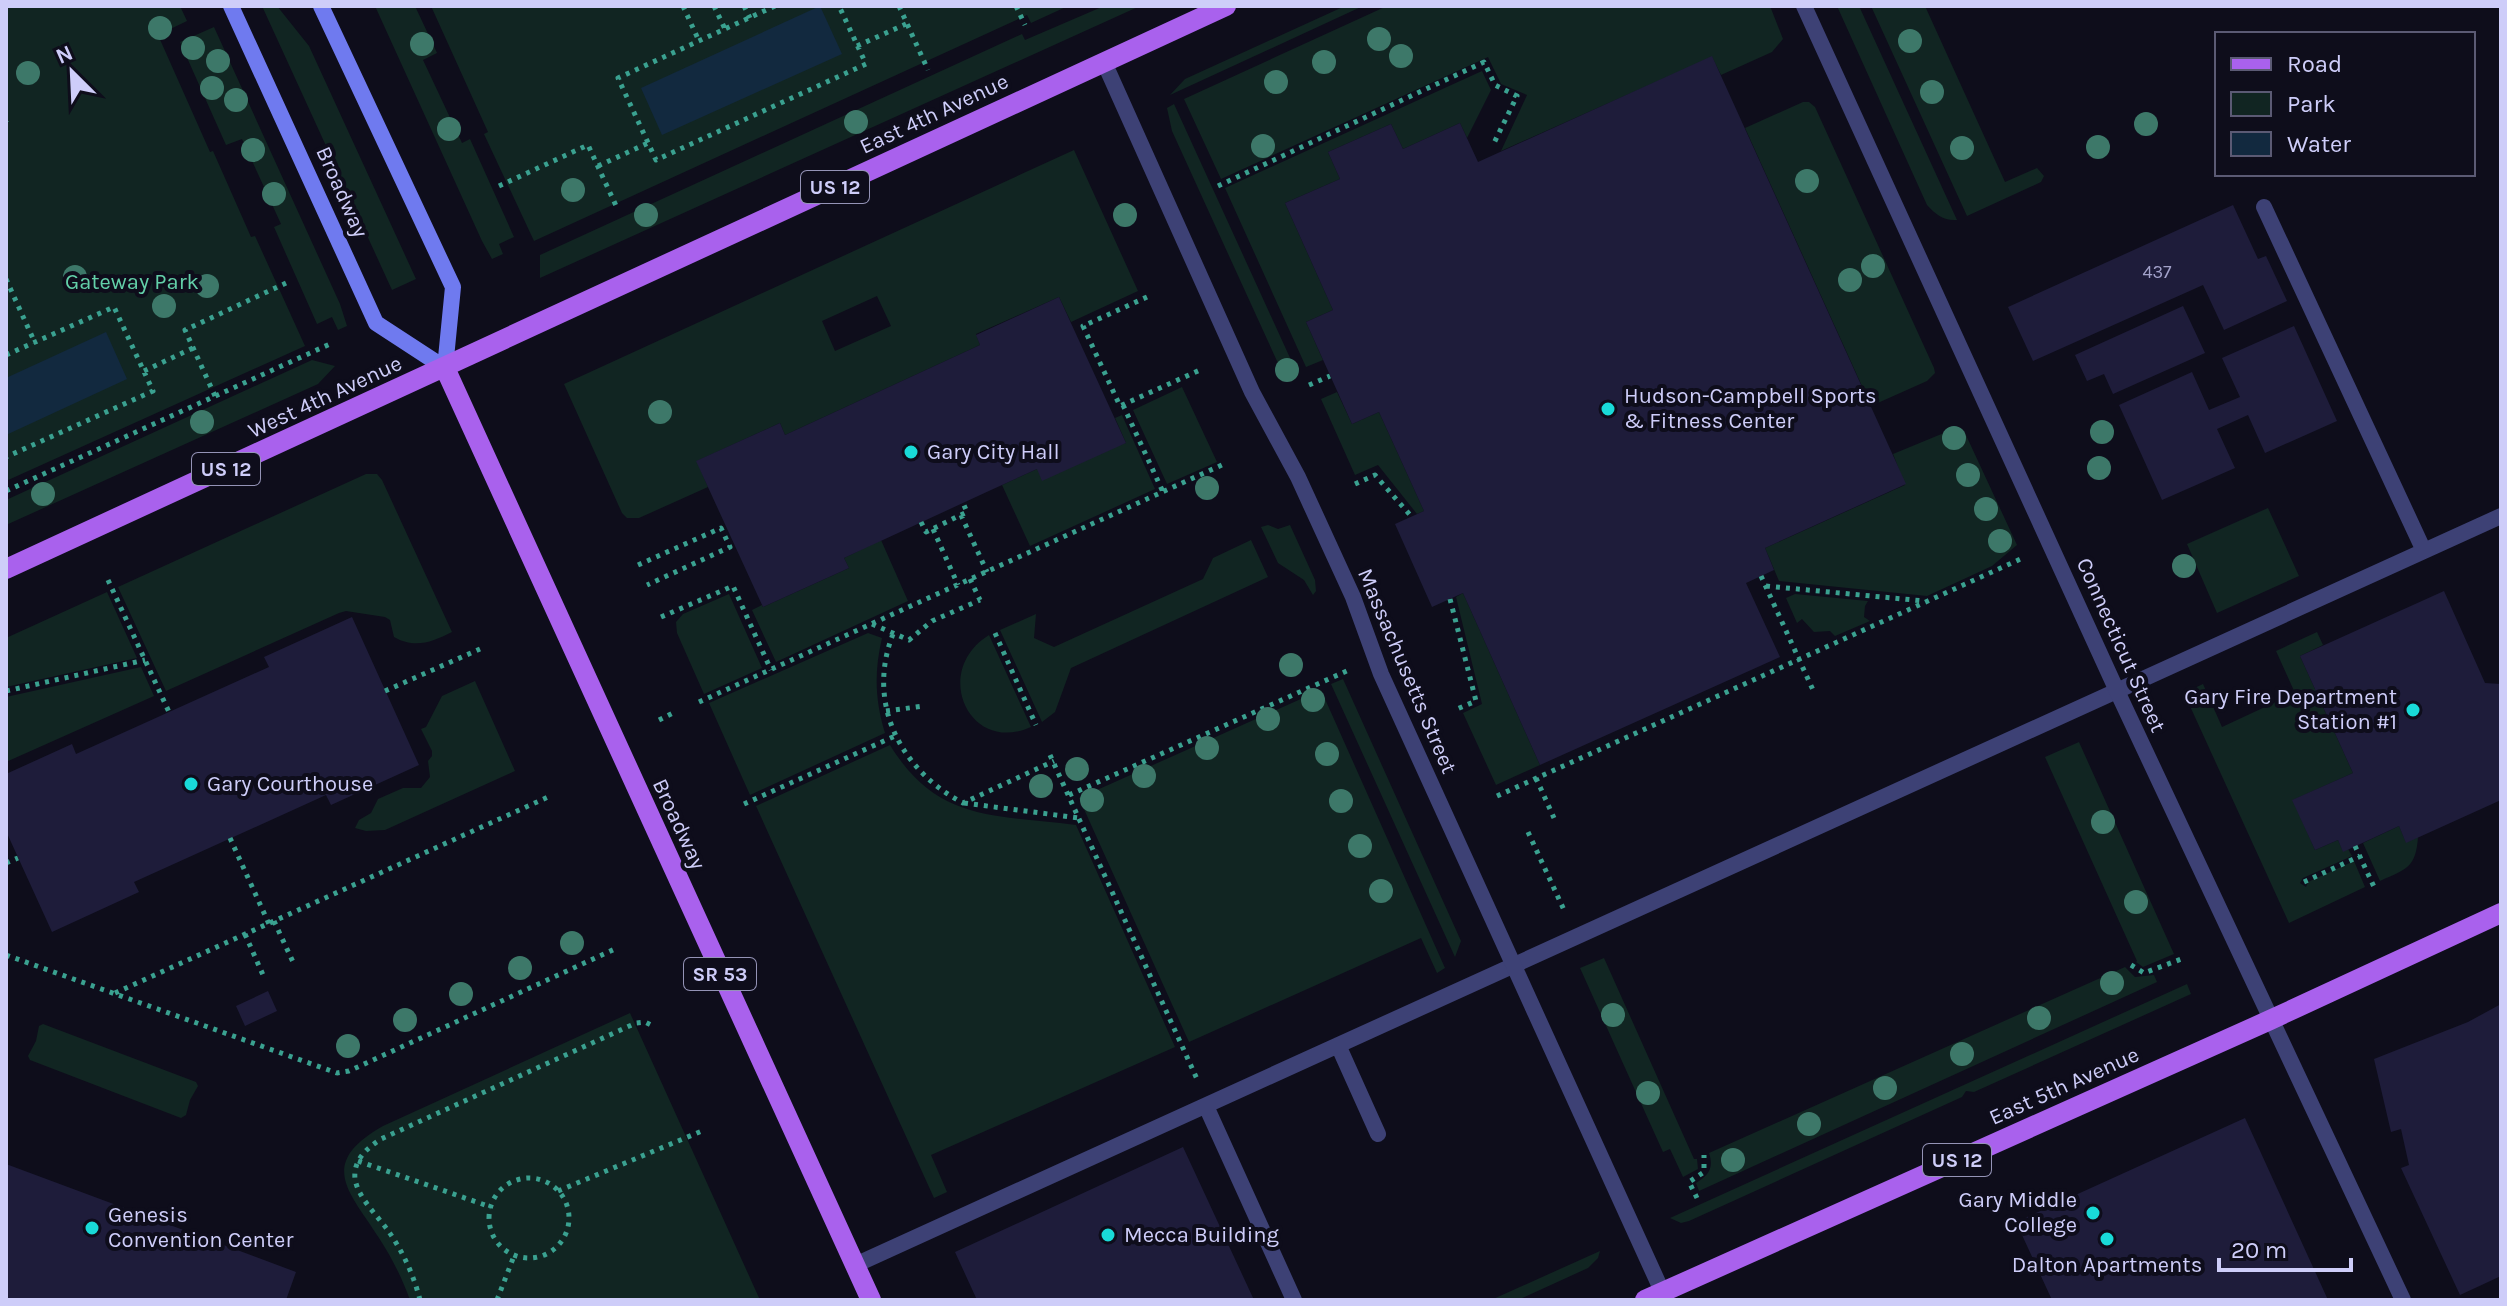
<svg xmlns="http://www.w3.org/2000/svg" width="2507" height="1306" font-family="Karla,sans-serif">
	<rect width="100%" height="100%" fill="#0e0d1b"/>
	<path fill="#112522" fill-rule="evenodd" d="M6,6H180L187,21L158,35L210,152L213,151L251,237L255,236L305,346L6,481Z
		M262,6H277L309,46L416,279L392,290Z
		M375,6H415L437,53L423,60L462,143L470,139L514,237L499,244L503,254L492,259L482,241Z
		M431,6H1068L1031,23L1027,15L534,241L484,134L488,132Z
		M1104,6H1140L540,278V255L1022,34L1025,40Z
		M1345,6H1363L1170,95L1185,79Z
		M1387,6H1770L1783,39L1772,52L1721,75L1712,57L1501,151L1527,95L1501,84L1488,57L1221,179L1184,99Z
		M1837,6H1859L1957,220C1944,221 1936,215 1927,205Z
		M1871,6H1925L2005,182L2037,168L2044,176L2041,182L1967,216Z
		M214,27L340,304L347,326L338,330L332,317L317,324L274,227L281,224L242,139L226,145L180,42Z
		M1482,71L1491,90L1467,138L1460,123L1403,149L1391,124L1328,152L1340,179L1285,203L1333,310L1306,322L1323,360L1306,367L1225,188Z
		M1803,102H1809L1815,107L1934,368L1935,373L1927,381L1871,406L1745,128Z
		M1174,104L1296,371L1282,372L1172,131L1167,108Z
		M1074,150L1138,291L1071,322L1059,297L976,334L980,345L785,435L780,423L697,461L708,487L639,518H627L622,513L564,384ZM877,296L891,326L835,351L822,321Z
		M312,360L335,366L318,384L6,525V500Z
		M1182,387L1217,462L1167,484L1133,410Z
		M1337,392L1352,424L1379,412L1424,511L1417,514L1378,465L1355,475L1321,399Z
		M1122,415L1155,489L1030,546L1002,485L1037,469L1126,443L1115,418Z
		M1956,428L1965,433L2017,545L1992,566L1927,596L1779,581L1765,548L1905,485L1893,454Z
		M366,474H377L382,480L452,632C432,642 415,649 394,637L390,620L385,617L346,611L339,613L166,691L118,587Z
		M2268,508L2299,576L2217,613L2187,544Z
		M1268,525L1278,529L1290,525L1315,580L1316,591L1313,595L1304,580L1278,563L1261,527Z
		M881,540L908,601L776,662L752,610L762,605L763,607L849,568L844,558Z
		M1251,540L1268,577L1071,668L1055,712L1042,722L1000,630L1036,614L1034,638L1054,647L1203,579L1213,558Z
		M107,592L137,658L6,687V638Z
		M1463,593L1540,765L1496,785L1463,713L1482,704L1456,597Z
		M729,594L762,668L704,694L677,633L676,622L683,614Z
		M1795,594L1868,601L1865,606L1864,617L1870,621L1835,636L1830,631L1814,632L1802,619L1797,623L1786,598Z
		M2317,632L2323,645L2300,656L2353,773L2293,800L2315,850L2338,840L2343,851L2348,849L2352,856L2303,878L2300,883L2306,887L2308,882L2354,861L2365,887L2289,923L2184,693L2203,684L2222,727L2295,693L2276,651Z
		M868,633L882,638C874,672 875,700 885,733L750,795L709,703Z
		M989,635L1031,727C969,755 931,671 989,635Z
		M141,667L154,696L6,762V697Z
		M1343,679L1461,941L1455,957L1331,684Z
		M475,681L515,771L385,830L366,831L355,828L359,820L371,813L378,799L403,788H421L430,777L428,761L432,756V751L421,729L426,727L442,696Z
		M1321,690L1445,968L1437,973L1421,938L1189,1042L1079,798Z
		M2079,742L2174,954L2143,967L2136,962L2137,961L2045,757Z
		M890,745C938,823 995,814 1076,825L1175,1047L931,1155L947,1192L934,1198L756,806Z
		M2399,826L2406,842L2418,837C2416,868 2406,869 2380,881L2363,843Z
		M1604,958L1694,1159H1697L1698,1169L1683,1177L1670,1149L1663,1152L1580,968Z
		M2125,967L2135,977L2154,975L2157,982L1699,1191L1696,1183C1709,1175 1714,1168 1709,1153Z
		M2187,984L2191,994L1974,1092L1966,1091L1962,1097L1689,1221L1681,1223L1670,1218Z
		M630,1013L760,1300H410C402,1278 392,1258 379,1238C350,1192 316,1164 383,1126Z
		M43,1024L196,1082L198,1086L190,1100L186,1115L181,1118L30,1060L28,1056L36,1041L39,1026Z
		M1600,1251L1598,1258L1588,1268L1518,1300H1491Z"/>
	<path fill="#12293f" d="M820,6L842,54L662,135L641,88Z
		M106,332L127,379L6,435V378Z"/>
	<path fill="#1e1c3a" d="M1712,56L1906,484L1765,548L1774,570L1746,583L1780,657L1540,765L1463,593L1432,607L1395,524L1424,511L1379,412L1352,424L1306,322L1333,310L1285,203L1340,179L1328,152L1391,124L1403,149L1460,123L1478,162Z
		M2233,205L2258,259L2266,256L2287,301L2224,330L2203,285L2033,361L2008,307Z
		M1059,297L1126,443L1042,481L1037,469L991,490L844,558L849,568L763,607L696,461L780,423L785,435L980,345L976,335Z
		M2183,306L2205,353L2113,394L2104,374L2087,381L2075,355Z
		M2294,326L2337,421L2265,453L2248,415L2217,429L2235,468L2162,500L2119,405L2192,372L2209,410L2240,397L2222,358Z
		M2444,591L2485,683L2501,684V800L2406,843L2399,826L2343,852L2338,840L2315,850L2292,800L2353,773L2300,656Z
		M352,617L419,765L331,805L326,795L134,882L139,892L52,932L6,831V774L72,744L76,754L269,667L264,657Z
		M268,991L277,1011L245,1026L236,1006Z
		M2501,1004V1276L2460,1295L2401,1168L2409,1165L2401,1129L2391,1132L2374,1059L2468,1022Z
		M2245,1118L2328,1300H2052L2016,1222Z
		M1183,1147L1254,1300H977L955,1252Z
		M6,1164L296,1272L286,1300H6Z"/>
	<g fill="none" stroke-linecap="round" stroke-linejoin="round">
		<path stroke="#3aa190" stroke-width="5" stroke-dasharray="4 6" stroke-linecap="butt" d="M683,6L699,41
			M714,6L725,29
			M744,6L750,18
			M775,6L618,78L656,160L866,64L839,6
			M899,6L928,70
			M1016,6L1025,25
			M857,46L906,24
			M6,121V122
			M598,166L648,143
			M499,186L588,145L618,210
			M1218,186L1484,62L1495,85L1517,96L1494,143
			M6,279L35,343
			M1147,297L1083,326L1120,406L1200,370
			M6,355L114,307L153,391L6,457
			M144,371L193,348
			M1309,385L1330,376
			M215,396L185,330L286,283
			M1123,405L1163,492
			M1355,484L1375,475L1411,516
			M6,491L330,344
			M961,515L987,572
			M921,522L926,532L967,512L963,503
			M933,529L958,585
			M638,565L721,528L730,547L647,585
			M1761,576L1813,690
			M970,579L980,600
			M108,580L169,712
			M1766,586L1924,601
			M1450,599L1476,701L1457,709
			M661,617L733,586L771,670
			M872,624L909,640L932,621L980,600
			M995,633L1036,725
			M893,634C866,703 900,770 963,803L1054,761
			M6,691L145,660
			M385,691L480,649
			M699,702L1224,464
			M886,711L924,706
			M659,720L675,712
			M1050,755L1197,1079
			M1536,778L1554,818
			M1069,795L1349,670
			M1497,796L2025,557
			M964,803L1079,818
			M744,804L895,736
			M1528,832L1564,910
			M230,838L269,924
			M2355,846L2375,889
			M6,863L18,858
			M2304,882L2360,856
			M274,921L293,962
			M245,934L263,975
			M6,955L337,1073L349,1071L617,948
			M2131,965L2144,973L2184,958
			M115,993L548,797
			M358,1161L491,1207
			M489 1218a40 40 0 1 1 80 0a40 40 0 1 1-80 0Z
			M558,1191L702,1131
			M1697,1198L1689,1182L1704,1172V1155
			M420,1300C414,1276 403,1252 389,1232C378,1216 358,1198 355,1179C353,1160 367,1148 381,1139L636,1023L645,1022L653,1026
			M497,1300L514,1256"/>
		<path stroke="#3d4175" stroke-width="16" d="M2264,207L2424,551
			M1338,1045L1378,1134
			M1206,1106L1294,1300
			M855,1265L2501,516"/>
		<path stroke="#3d4175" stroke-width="16" d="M1804,6L2117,691L2403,1300"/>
		<path stroke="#3d4175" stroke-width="16" d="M1104,62L1252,392L1298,477L1353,597L1381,674L1666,1300"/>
		<path stroke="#6f7aef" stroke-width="16" d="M231,6L376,323L445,368L453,287L321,6"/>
		<path stroke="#a961ed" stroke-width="20" d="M445,368L871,1300
			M6,569L1226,6
			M1645,1300L2270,1020L2501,913"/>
	</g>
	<g fill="#3d7869">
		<circle cx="160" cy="28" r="12"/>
		<circle cx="1379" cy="39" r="12"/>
		<circle cx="1910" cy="41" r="12"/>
		<circle cx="422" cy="44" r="12"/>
		<circle cx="193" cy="48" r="12"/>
		<circle cx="1401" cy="56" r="12"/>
		<circle cx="218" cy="61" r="12"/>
		<circle cx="1324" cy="62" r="12"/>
		<circle cx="28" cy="73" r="12"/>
		<circle cx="1276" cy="82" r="12"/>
		<circle cx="212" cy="88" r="12"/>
		<circle cx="1932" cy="92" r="12"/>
		<circle cx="236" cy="100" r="12"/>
		<circle cx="856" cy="122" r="12"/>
		<circle cx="2146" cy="124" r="12"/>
		<circle cx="449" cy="129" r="12"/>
		<circle cx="1263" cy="146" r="12"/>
		<circle cx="2098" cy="147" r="12"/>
		<circle cx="1962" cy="148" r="12"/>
		<circle cx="253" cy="150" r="12"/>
		<circle cx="1807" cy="181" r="12"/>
		<circle cx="573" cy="190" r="12"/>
		<circle cx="274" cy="194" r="12"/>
		<circle cx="646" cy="215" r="12"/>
		<circle cx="1125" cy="215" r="12"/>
		<circle cx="1873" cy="266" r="12"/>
		<circle cx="75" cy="277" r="12"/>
		<circle cx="1850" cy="280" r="12"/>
		<circle cx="207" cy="286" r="12"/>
		<circle cx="164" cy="306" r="12"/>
		<circle cx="1287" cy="370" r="12"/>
		<circle cx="660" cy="412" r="12"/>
		<circle cx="202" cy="422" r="12"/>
		<circle cx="2102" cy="432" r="12"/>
		<circle cx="1954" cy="438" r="12"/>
		<circle cx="2099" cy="468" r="12"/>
		<circle cx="1968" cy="475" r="12"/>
		<circle cx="1207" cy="488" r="12"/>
		<circle cx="43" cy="494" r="12"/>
		<circle cx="1986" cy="509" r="12"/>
		<circle cx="2000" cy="541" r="12"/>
		<circle cx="2184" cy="566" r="12"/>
		<circle cx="1291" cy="665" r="12"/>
		<circle cx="1313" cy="700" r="12"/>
		<circle cx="1268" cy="719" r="12"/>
		<circle cx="1207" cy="748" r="12"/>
		<circle cx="1327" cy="754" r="12"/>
		<circle cx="1077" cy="769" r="12"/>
		<circle cx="1144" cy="776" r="12"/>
		<circle cx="1041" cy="786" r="12"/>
		<circle cx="1092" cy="800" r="12"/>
		<circle cx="1341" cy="801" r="12"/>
		<circle cx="2103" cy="822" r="12"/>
		<circle cx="1360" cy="846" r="12"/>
		<circle cx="1381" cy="891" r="12"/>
		<circle cx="2136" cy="902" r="12"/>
		<circle cx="572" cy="943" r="12"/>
		<circle cx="520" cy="968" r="12"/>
		<circle cx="2112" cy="983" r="12"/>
		<circle cx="461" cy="994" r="12"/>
		<circle cx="1613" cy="1015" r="12"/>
		<circle cx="2039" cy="1018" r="12"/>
		<circle cx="405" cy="1020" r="12"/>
		<circle cx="348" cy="1046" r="12"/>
		<circle cx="1962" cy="1054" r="12"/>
		<circle cx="1885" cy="1088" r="12"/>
		<circle cx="1648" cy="1093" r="12"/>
		<circle cx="1809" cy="1124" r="12"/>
		<circle cx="1733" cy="1160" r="12"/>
	</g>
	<g fill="#19dad8" stroke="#0e0d1b" stroke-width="3">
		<circle cx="1608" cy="409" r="8"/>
		<circle cx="911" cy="452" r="8"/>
		<circle cx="2413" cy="710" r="8"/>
		<circle cx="191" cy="784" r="8"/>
		<circle cx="2093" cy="1213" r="8"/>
		<circle cx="92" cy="1228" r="8"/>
		<circle cx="1108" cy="1235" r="8"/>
		<circle cx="2107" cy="1239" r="8"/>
	</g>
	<g text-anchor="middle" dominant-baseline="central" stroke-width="8" stroke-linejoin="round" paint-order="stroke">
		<g font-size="18" fill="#a2a1c9">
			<text x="2157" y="272">437</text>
		</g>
		<g fill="#0e0d1b" stroke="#9493b6" stroke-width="2">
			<rect x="801" y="171" width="68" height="32" rx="6"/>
			<rect x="192" y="453" width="68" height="32" rx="6"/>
			<rect x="684" y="958" width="72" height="32" rx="6"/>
			<rect x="1923" y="1144" width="68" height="32" rx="6"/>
		</g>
		<g font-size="20" font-weight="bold" fill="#cecdf9">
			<text x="835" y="187">US 12</text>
			<text x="226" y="469">US 12</text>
			<text x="720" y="974">SR 53</text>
			<text x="1957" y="1160">US 12</text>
		</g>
		<g font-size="22" fill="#cecdf9" stroke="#0e0d1b">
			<text transform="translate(934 114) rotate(-25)">East 4th Avenue</text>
			<text transform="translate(342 192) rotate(66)">Broadway</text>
			<text transform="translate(325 397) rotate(-25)">West 4th Avenue</text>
			<text transform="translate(2121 645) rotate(66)">Connecticut Street</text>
			<text transform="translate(1407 671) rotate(67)">Massachusetts Street</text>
			<text transform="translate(679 824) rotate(65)">Broadway</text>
			<text transform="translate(2064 1086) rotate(-24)">East 5th Avenue</text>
		</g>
		<g font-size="22" fill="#63d0a9" stroke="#0e0d1b">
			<text x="132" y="282">Gateway Park</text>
		</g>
		<g font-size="22" fill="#cecdf9" stroke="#0e0d1b" text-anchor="start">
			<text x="1624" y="396">Hudson-Campbell Sports<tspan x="1624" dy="25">&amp; Fitness Center</tspan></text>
			<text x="927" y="452">Gary City Hall</text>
			<text x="2397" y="697" text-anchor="end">Gary Fire Department<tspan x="2397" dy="25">Station #1</tspan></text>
			<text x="207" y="784">Gary Courthouse</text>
			<text x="2077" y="1200" text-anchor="end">Gary Middle<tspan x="2077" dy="25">College</tspan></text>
			<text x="108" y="1215">Genesis<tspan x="108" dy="25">Convention Center</tspan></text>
			<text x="1124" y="1235">Mecca Building</text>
			<text x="2107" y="1265" text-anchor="middle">Dalton Apartments</text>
		</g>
	</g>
	<rect width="2507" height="1306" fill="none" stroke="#cecdf9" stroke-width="16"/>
	<rect x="2215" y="32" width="260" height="144" fill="#0e0d1b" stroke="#5b5a74" stroke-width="2"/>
	<rect x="2231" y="58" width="40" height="12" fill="#a961ed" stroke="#5b5a74" stroke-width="2"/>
	<text x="2287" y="72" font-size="24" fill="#cecdf9">Road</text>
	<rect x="2231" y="92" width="40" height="24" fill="#112522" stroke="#5b5a74" stroke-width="2"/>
	<text x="2287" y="112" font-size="24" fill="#cecdf9">Park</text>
	<rect x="2231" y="132" width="40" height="24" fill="#12293f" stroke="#5b5a74" stroke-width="2"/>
	<text x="2287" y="152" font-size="24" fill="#cecdf9">Water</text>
	<g transform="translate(72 72) rotate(336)" stroke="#0e0d1b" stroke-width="6" paint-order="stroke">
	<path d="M0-6L14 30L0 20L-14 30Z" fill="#cecdf9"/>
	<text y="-12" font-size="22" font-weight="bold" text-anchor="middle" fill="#cecdf9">N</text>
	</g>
	<path d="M2219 1258v12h132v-12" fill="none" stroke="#cecdf9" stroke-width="4"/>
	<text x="2231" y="1258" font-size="24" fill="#cecdf9" stroke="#0e0d1b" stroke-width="6" paint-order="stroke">20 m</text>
</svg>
